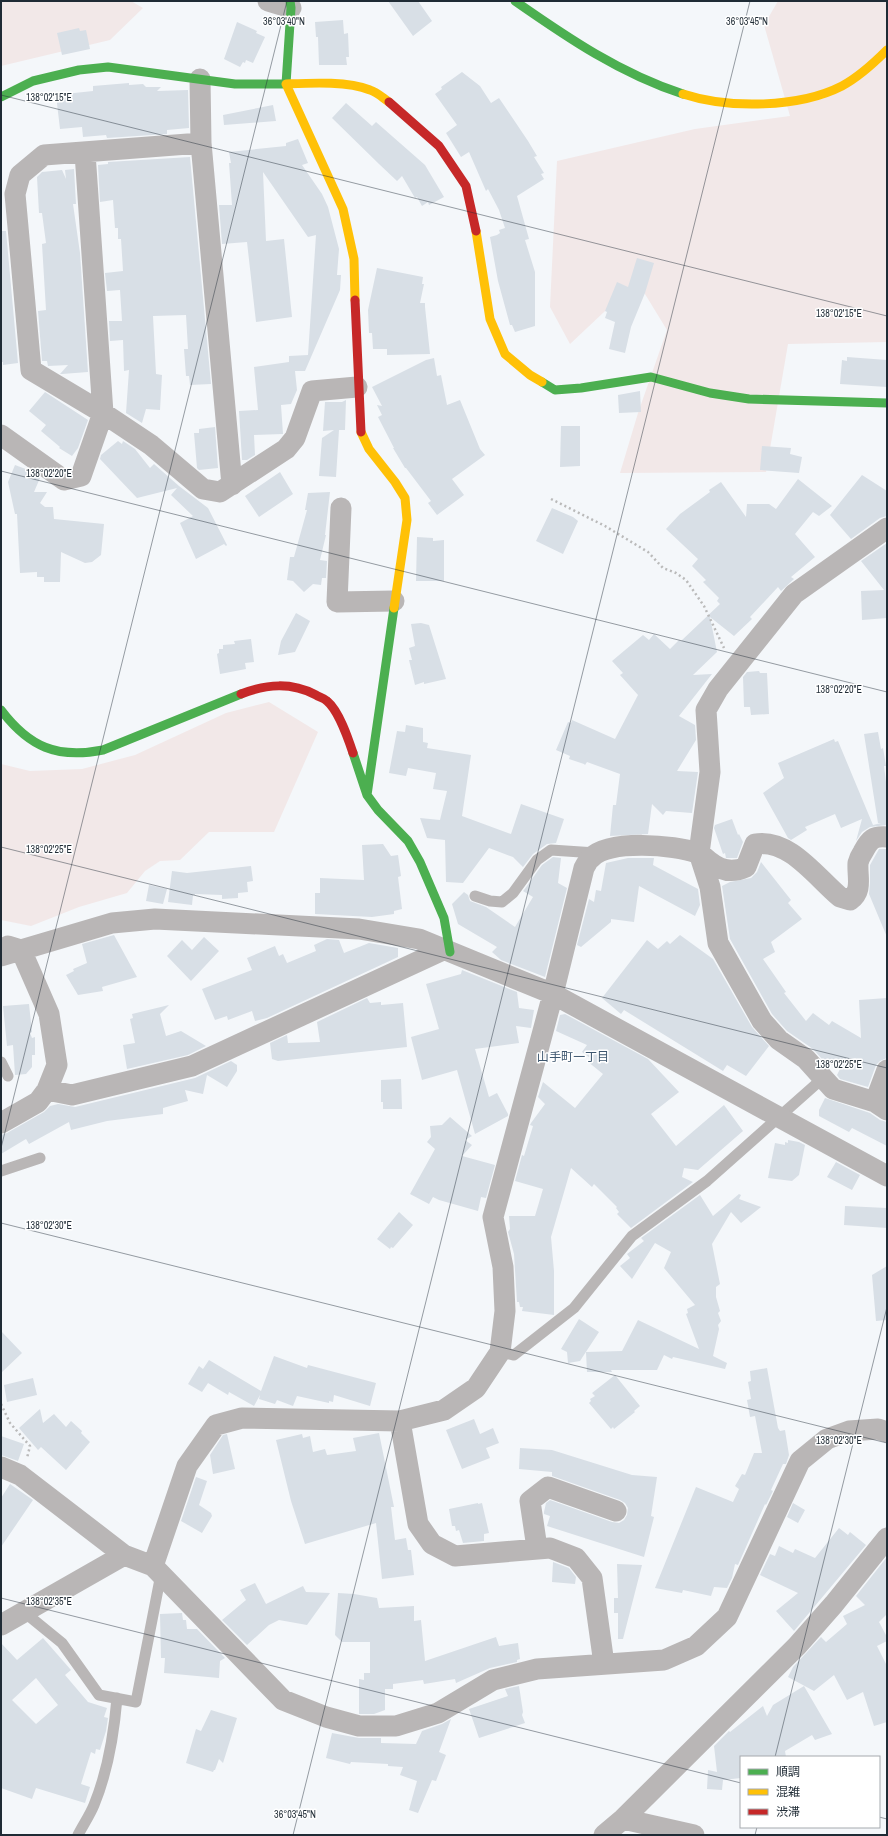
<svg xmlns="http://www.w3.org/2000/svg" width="888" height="1836" font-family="'Archivo Narrow','Noto Sans JP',sans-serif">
	<rect width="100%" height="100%" fill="#f4f7fa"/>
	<path fill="#f2e8e8" d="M1,1H131L143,8L110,40L1,66Z
		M778,1H887V342L788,344L766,472L620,473L638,413L667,330L637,281L570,344L550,307L557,161L695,129L790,116L764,25Z
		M269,702L318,732L274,832H209L180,860L160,861L145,871L127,893L79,907L31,926L1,920V764L30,771L82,769L135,755L226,713Z"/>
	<path fill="#d8dfe6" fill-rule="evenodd" d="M388,1H418L432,21L413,36Z
		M343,20L344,34L348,33L349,57H346L347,65H319L318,37H316L315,22Z
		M237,22L257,31L256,33L265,37L253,63L246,60L245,63L243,62L240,67L224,59Z
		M79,28L80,31L86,30L90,49L62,55L57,33Z
		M462,72L480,86L491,103L499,98L528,141L537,156L534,157L544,173L541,174L544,179L517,196L529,239L525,240L535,272V326L515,332L512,325H510L498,281L490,237L497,235L500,233L499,230L505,228L499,210L488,189L486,191L469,152L461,157L446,133L457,125L435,94L442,89L441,87Z
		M129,83V85L143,84L146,87H161L157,91L188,90L189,128L167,130V134L107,138L106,135L83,137L82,127L60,129L56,95L93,91V86Z
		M346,103L372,126L376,122L425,165L444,197L429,205L428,202L422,206L417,197L415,198L402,176L397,181L379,164L332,118Z
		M273,105L276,121L224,125L223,115Z
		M298,139L308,163L302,165L322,194L328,207L339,249L337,275H341L340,290L305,371H295L297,390L291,404L281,405L283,434L254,435L255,455L247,460H242L239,411L258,410L254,367L289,362V356L308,355L316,235L308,237L263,172L266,241L284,239L292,317L256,322L247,242L222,244L219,205H232L229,163H231L229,152L286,146V143Z
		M190,157L211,384L190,385L189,376H186L184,349H188L186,315L153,316L156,374L162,375L160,410L146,409L142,423L126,413L129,370L124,371L123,340L110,341L109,321H122L120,290L107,291L105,273L123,271L121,239H118V228H115L113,200L100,202L98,165L108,164V162Z
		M74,169L76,204H73L80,253L88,372L62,374H60L68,365L48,366L47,361H42L38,311L46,310L42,244L46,243L42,213H39L37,177L42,172L62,170L66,179L65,170Z
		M1,231H6L18,363L3,365V362H1Z
		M637,258L654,263L645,293L631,327L625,353L609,349L615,322L605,318L607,312L605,311L617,282L628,287Z
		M377,268L423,277L422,284H424L420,303H425V307L430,354L387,355V349H373L372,333H369L368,310Z
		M847,357L887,360V387L840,384L842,360L847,361Z
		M434,358L437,376L441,375L447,405L460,400L480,449L485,455L452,479L464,495L437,515L428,503L431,501L406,468H405L393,448H394L378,417L382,415L377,405L382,406L372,387L426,360Z
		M640,391L641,412L619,413L618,395Z
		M45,392L88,420L78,448L72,456L59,448L60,447L41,431L46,425L29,411Z
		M346,400L345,430H339L336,477L319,476L322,438L334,430L323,431L325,402H342Z
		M561,426H580V466L560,467Z
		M215,427L218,468L199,470L197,468L194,433H199V429Z
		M118,441L122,444L123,441L135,449L150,468L154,464L179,486L208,508L227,545L226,546L224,544L196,559L180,523L193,516L171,495L177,488L137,498L100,459L101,455Z
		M762,446L791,448L790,454L802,457L799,473L760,470Z
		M15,465L31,471L40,478L34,492H47L40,503L45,507H53L54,519L104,524L101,555L92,562L85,563L61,552L60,582H44V577H37V572L20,573L17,514H15L8,482Z
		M280,472L293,494L259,517L245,496Z
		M862,475L887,491V516L880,518L851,539L830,515Z
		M798,479L832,506L819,516L813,512L795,534L815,557L791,577L794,579L781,591L778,587L750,617L752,619L734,636L710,617L717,652L693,675L712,674L679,716L695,725L696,740L677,771L698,772L692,813L666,811L663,815L652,804L648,834L610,836L613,805H616L620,774L587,762L585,765L584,764L569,759L570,756L556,750L568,722L571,723L572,720L615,739L638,695L620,675L623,673L612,661L643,635L649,640L654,634L670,649L679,640L681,641L720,604L717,601L719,598L703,582L706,580L692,566L698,559L666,529L680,514L710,492L709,490L721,482L746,517L747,504H769L776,509Z
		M330,492L325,535H326L320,560L327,561L326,578H322L321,585L313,584L304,592L293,581L287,580L290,557H294L307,510H305L308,493Z
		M552,508L573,517L578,521L563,554L536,541Z
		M417,537L433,538V541L444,540V581H416Z
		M887,543V618L862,620L861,591L884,590L861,561Z
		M296,613L310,621L295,652L278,655L281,641Z
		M421,623L429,625L446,679L424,684V682L415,685L409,660H412L409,648L415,646L411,624Z
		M251,639L254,662L245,663L246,669L220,674L217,654L219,653V649H223V645L235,644L234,641Z
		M759,671L760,673H767L769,714L751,715L750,707H744L743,677L747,672Z
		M406,725L423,728V742L428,743L427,748L471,755L462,816L511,834L521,804L564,819L556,843L547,844L533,854L523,867L513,857L489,848L463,883L446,882L445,840L427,838L420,818L440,820L447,791L433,789L436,773L408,768L406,776L389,773L397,731L405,732Z
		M878,732L881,749L883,748L886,766H884L886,782L887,825L870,827L862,832L856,841L862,819L841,828L835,814L805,827L807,830L791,840L788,838L763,793L784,778L778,763L834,739L835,742L838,741L873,825L881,823H878L864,734Z
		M732,819L738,835L739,834L743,842L737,858H726L725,853L723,854L714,828L715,825Z
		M383,844L391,856L398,855L401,876L398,877L402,909L394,911V914L372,917L315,914V893H320V878L364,880L362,845Z
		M879,849H887V937L869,894L870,883V865Z
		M553,857L561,858L558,883L567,888L545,977L501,960L492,952L497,947L458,924L452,904L464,892L468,895L470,901L486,907L515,927L533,897L523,891L524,890L542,865Z
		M628,858H654L653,865L698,889L700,905L695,916L639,886L634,922L611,919V922L581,947L577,945L589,899L594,902L596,890L601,891L606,863Z
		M761,862L791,900L788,903L802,919L771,942L775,952L763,959L786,992L784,993L806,1021L813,1013L829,1025L832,1021L861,1038L859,1000L887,998V1058L880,1061L876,1065L868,1087L840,1079L837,1075L840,1069L822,1059L813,1049L787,1031L772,1014L730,939L722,886L730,882L751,878L757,872Z
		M251,866L253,881L247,882L248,892L238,893V898L222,899V895L195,894V895H193L192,905L168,902L172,871L187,873Z
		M149,885L167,889L163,904L146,901Z
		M114,935L137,977L102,987L103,991L78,995L66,975L74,971L73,969L87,963L82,944Z
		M680,935L713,959L752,1027L769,1046L746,1076L727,1065L723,1071L624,1010L621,1014L602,998L647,940L658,949L667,941L670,944Z
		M204,937L219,951L191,981L167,956L182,940L192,950Z
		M327,939L339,940L344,953L369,943L398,948V957L267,1018L255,1021L252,1011L228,1020L227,1016L215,1020L202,989L252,970L247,958L275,946L279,956L283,954L287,963L316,951L314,945Z
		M462,970L517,992L519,1008L534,1010L531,1028L516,1026L519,1043L475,1049L489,1097L497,1093L508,1114V1116L475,1134L457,1070L422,1080L411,1037L439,1029L426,984L461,974Z
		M367,998L370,1003L381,1002V1005L403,1003L407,1047L278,1061L272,1059L270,1043L287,1035L288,1043L320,1042L317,1022Z
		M29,1004L32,1032L30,1033L32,1038L35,1037V1055H32V1067L26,1074L15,1075L13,1045L7,1046L3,1006Z
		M169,1005L160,1014L166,1036L181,1031L206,1046L188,1055L127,1069L123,1045L135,1043L130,1019L133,1018L132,1014Z
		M565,1014L648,1059L679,1092L651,1114L676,1146L724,1105L743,1131L698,1170L684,1168L682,1177L693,1182L631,1228L617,1214L619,1212L616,1208L617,1207L594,1184L592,1187L571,1168L551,1237L554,1271V1315L522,1311L523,1307H520L519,1302H517L514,1254L508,1232L510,1229L509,1216H535L543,1189L515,1181L522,1155L524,1156L533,1126L530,1125L531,1123L545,1104L538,1097L543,1082L575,1108L603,1074L587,1061L590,1058L582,1052L587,1045L556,1031L560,1015Z
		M231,1061L237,1065V1071L227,1087L207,1075L203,1094L185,1090L188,1101L163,1108V1114L107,1121L71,1130L69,1122L29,1144L26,1139L1,1154V1135L7,1133L44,1112L50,1106L58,1104L75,1107L195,1078Z
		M401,1079L402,1109H383V1102H381V1080Z
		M825,1098L870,1113L880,1120L887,1122V1146L852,1128L849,1132L819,1116V1110Z
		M450,1117L472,1136L465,1140L472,1145L462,1156L495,1165L486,1198L481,1197L478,1211L439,1200L433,1197L429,1204L410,1194L435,1149L427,1142L431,1137L430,1126L442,1125Z
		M788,1140L799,1142L805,1145L799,1175L792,1181L768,1178L775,1143L785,1145V1142L788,1143Z
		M836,1162L860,1175L852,1190L827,1177Z
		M739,1194L741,1195L739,1199L761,1207L741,1223L731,1212L712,1244L720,1284L716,1287V1297L720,1311L718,1313L721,1321L718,1325L719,1329L713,1356L727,1363L725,1369L673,1357L672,1359L664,1355L657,1370H611L612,1372H587L586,1352L622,1351L638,1320L699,1349L686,1314L688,1313L687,1309L695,1305L664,1268L671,1252L655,1243L632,1279L620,1266L630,1258L627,1254L644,1241L641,1238L700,1195L713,1216Z
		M845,1206L887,1208V1228L844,1225Z
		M399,1212L413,1225L393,1248L391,1247L390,1249L377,1239Z
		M887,1266V1320L876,1321L872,1275Z
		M579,1319L599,1332L580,1361L568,1363L567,1352L561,1349Z
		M1,1331L22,1353L1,1373Z
		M274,1356L307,1368L308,1365L376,1383L370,1406L334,1395L333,1402L329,1401V1403L297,1396L293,1406L277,1400L275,1404L259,1399L260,1395L254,1406L229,1392L228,1395L208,1383L202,1392L188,1384L199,1366L203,1369L209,1360L261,1391Z
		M767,1368L778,1428L780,1431L785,1430L789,1455L786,1464H783L771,1490L773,1491L766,1505L765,1504L738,1565L735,1564L732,1578L727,1588L714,1587L711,1596L683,1590L682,1593L655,1588L696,1487L733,1502L739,1489L735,1486L742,1474L745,1475L754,1453H762L755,1416L750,1417L747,1400L751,1399L748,1382L751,1381L750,1371Z
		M615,1375L640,1406L634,1411L635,1412L614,1429L613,1427L611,1429L589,1403L591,1401L590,1399L595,1396L592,1393Z
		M33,1378L37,1395L7,1402L4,1385Z
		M40,1409L43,1423L54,1414L66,1427L71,1421L82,1431L81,1433L90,1442L66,1470L41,1447L38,1450L19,1428Z
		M474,1419L480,1434L493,1428L499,1443L486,1448L490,1458L462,1469L446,1430Z
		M379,1433L394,1507H391L395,1540L406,1538L408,1550H411L414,1575L382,1579L376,1523L305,1544L291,1501L276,1440L302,1434L303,1438L310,1436L313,1452L325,1449L327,1455L356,1451L353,1438Z
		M227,1434L235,1469L213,1474L210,1455L223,1435Z
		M1,1436L24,1444L18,1461L1,1455Z
		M520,1448L552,1450L632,1475L657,1477L651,1516L654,1517L644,1557L547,1526L550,1516L544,1514V1512L546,1503L550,1500L612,1522L619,1523L624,1520L627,1515L628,1508L625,1503L620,1500L552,1476V1472L519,1469Z
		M196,1477L207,1481L199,1505L211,1513L212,1516L202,1533L181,1521Z
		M10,1484L33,1500L1,1547V1498Z
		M478,1503V1504L482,1503L489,1533L484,1534V1541L463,1543L459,1530L456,1531L455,1526H452L449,1509Z
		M793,1503L805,1510L798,1523L787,1517Z
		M839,1528L848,1535L850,1532L866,1545L794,1631L776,1611L798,1593L760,1575L770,1554L775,1556L779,1546L793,1553L795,1549L815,1558Z
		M887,1557V1614L879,1622L887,1637V1641L877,1646L887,1666V1722L874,1726L863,1692L847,1700L834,1675L814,1691L788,1677L793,1667L821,1637L826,1642L847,1624L843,1616L865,1605L856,1596Z
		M553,1562L569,1568L576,1577L575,1584L552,1582Z
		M617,1564L642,1565L623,1639H618V1613H614V1598H618Z
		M255,1583L266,1604L303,1586L306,1592L330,1593L307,1625L279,1620L269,1625L247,1645L222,1620L246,1600L240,1590Z
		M338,1593L354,1594L377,1598L379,1608L414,1606V1621L421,1620L425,1661L496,1637L499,1646L518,1643L520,1659L517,1660V1662L490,1668L456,1683L455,1679L424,1684L423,1680L393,1684V1689H385V1710L374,1714H359V1679L364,1680V1673H370V1642H342L335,1635Z
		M182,1613L183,1620H186L187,1629H197L225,1658L220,1661L219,1678L164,1673L165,1658H161L160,1614Z
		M43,1638L71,1670L65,1675L88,1702L107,1708L104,1717L108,1718L106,1731L100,1750L96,1749L95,1754L91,1752L81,1784L90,1787L85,1803L36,1788L32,1799L1,1788V1643L17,1660ZM36,1678L58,1705L36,1724L12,1700Z
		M519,1686L523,1712L522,1715L525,1723L479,1738L469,1709L508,1696L505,1689Z
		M804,1686L832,1734L815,1740L812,1735L785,1751L786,1757H741V1778L723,1780L722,1790L707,1789L708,1770L717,1772L714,1746L729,1731L730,1732L763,1706L767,1716L773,1705Z
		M211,1710L237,1718L223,1763L219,1759L215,1770H214L213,1772L186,1763L196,1729L201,1731Z
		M451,1719L439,1752L446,1755L436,1781L432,1780L418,1813L409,1810L417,1781L400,1775L403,1767L388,1766V1764L351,1762L350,1764L326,1758L332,1733L359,1738H381V1743L416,1744L422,1731L442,1724Z"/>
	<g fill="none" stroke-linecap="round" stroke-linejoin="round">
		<path stroke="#bababa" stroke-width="2.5" stroke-dasharray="2 3" stroke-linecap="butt" d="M551,499L605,526L648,552L663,568L676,573L686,580L704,606L724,648
			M1,1404L10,1423L30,1446L27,1458"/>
		<path stroke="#b9b6b6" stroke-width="11" d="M475,896L490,901L502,902L513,893L537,860L551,850L596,853
			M1,1062L8,1076
			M1,1171L40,1158
			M500,1352L514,1355L574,1308L632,1236L707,1181L823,1078
			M24,1612L62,1643L99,1695L136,1702L161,1574
			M78,1835C83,1825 90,1815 94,1805C108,1771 114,1734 117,1698"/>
		<path stroke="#b9b6b6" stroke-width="21" d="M268,1L291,8
			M200,79L201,143L232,485
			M85,153L103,413
			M103,413L31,370L15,194L20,175L44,155L201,143
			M1,435L64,480L81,476L103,413L151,445L203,489L220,492L286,449L295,438L312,391L357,387
			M341,508L337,602L394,601
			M887,528L794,594L718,689L706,710L710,772L699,853L710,887L718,943L762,1021L779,1040L806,1059L833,1089L875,1102L887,1110
			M1,956L112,923L155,919L359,929L419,939L553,994L887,1176
			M47,1090L72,1095L192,1066L443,950
			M875,1102L887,1070
			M1,1123L38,1102L47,1090L57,1065L49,1014L21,950L8,946
			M400,1421L418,1524L432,1544L455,1556L550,1548L576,1558L592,1578L604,1664
			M1,1467L20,1475L124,1555L153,1566L283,1700L326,1717L359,1726H396L438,1713L493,1680L537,1669L664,1660L696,1646L727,1617L800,1461L827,1439L849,1431L878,1429L887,1432
			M537,1548L530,1501L548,1487L616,1511
			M153,1566L187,1466L216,1425L242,1418L400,1421L444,1410L476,1388L500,1352L505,1311L503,1267L493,1217L553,994L584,868C586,865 588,860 591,858C610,839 674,845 697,853C702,854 706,859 710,862C721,871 733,873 746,867L755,844C789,838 816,877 840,897L850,900C863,891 857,877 858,863C859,859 861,855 863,852C870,839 873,836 887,837
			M1,1625L124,1555
			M623,1819L694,1835
			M604,1835L623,1819L797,1646L834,1604L887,1538"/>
		<path stroke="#4caf50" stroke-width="9" d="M515,1C568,38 621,74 683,94
			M1,97L33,81L79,70L108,67L235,84H286L291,8L290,1
			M542,382L555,390L581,388L651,377L710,393L749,399L887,403
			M1,710C29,747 57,759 103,750L241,694
			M353,753L367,795L378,810L408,841L420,862L444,918L450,952
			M367,795L394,608"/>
		<path stroke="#ffc107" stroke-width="9" d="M683,94C729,109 799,108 842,86C859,77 873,64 887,50
			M476,231L490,319L505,354L530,375L542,382
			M355,300L354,259L343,209L286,84C311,83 347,81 370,90C377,92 383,98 389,102
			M361,432L369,449L395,482L405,498L407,520L394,608"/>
		<path stroke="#c62828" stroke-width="9" d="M389,102L439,146L466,186L476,231
			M355,300L361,432
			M241,694C267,684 291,682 316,695C319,697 324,698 327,701C339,711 348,738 353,753"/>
	</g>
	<path fill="none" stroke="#1f2b35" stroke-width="1" stroke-opacity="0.45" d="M1,95L887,316M1,471L887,692M1,847L887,1068M1,1148L287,1M1,1223L887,1443M1,1598L741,1783M775,1757L887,1307M879,1817L887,1819M293,1835L750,1M755,1835L757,1827"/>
	<g text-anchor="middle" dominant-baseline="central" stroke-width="3" stroke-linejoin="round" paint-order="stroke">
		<g font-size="12" fill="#3d566e" stroke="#fff">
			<text x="573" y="1057">山手町一丁目</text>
		</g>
	</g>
	<g font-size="10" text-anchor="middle" fill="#1f2b35" stroke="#fff" stroke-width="3" stroke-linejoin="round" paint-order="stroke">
		<text x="284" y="25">36°03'40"N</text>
		<text x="747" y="25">36°03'45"N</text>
		<text x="49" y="101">138°02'15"E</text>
		<text x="839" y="317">138°02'15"E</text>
		<text x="49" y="477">138°02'20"E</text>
		<text x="839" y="693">138°02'20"E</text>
		<text x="49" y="853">138°02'25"E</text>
		<text x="839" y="1068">138°02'25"E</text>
		<text x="49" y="1229">138°02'30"E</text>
		<text x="839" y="1444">138°02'30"E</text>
		<text x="49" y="1605">138°02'35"E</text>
		<text x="295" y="1818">36°03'45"N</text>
	</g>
	<rect width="888" height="1836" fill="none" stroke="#1f2b35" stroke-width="4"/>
	<rect x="740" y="1756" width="140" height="72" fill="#ffffff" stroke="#a5aaae"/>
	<rect x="748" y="1769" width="20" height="6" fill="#4caf50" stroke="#a5aaae"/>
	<text x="776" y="1776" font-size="12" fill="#1f2b35">順調</text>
	<rect x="748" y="1789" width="20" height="6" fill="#ffc107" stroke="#a5aaae"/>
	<text x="776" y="1796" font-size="12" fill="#1f2b35">混雑</text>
	<rect x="748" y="1809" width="20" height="6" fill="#c62828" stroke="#a5aaae"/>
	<text x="776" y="1816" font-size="12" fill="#1f2b35">渋滞</text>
</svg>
